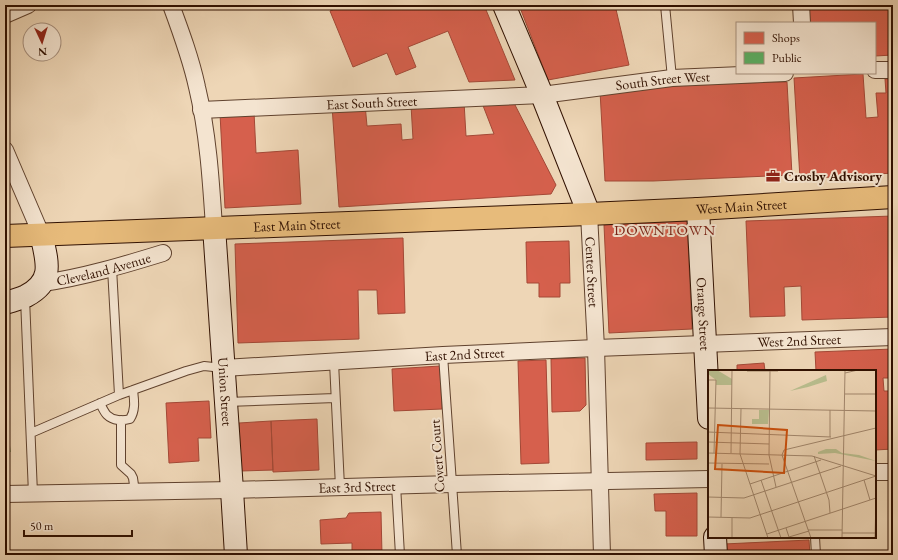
<svg xmlns="http://www.w3.org/2000/svg" width="898" height="560" font-family="'EB Garamond',serif">
	<rect width="100%" height="100%" fill="#eed6b6"/>
	<filter id="stains"><feTurbulence type="fractalNoise" baseFrequency=".005" numOctaves="4"/><feColorMatrix values="0 0 0 0 .2 0 0 0 0 .09 0 0 0 0 .02 0 0 0 .5 -.17"/></filter>
	<radialGradient id="worn" r=".72"><stop offset=".6" stop-color="#630" stop-opacity="0"/><stop offset="1" stop-color="#630" stop-opacity=".3"/></radialGradient>
	<path fill="#d6604d" stroke="#a44836" d="M344,5H484L515,80L469,82L448,31L408,47L416,67L396,75L387,53L353,67L330,11Z
		M519,5H615L629,65L548,80Z
		M808,5H893V55L875,56V23H809Z
		M863,74L866,118L878,117L876,93H886L885,79H893V173L800,179L794,78Z
		M772,82H787L792,175L653,181H605L600,91L643,87Z
		M464,102L466,136L494,134L482,103H514L556,185L551,194L339,207L332,106L365,104L367,126L401,124L402,140L413,139L411,105Z
		M254,112L256,153L298,150L301,204L225,208L220,114Z
		M893,216V317L802,320L801,286L784,287L785,316L750,317L746,221Z
		M687,221L692,329L609,333L604,225Z
		M403,238L405,313L378,314L377,290H358L359,339L238,343L235,244Z
		M569,241L570,283H560V297H539V283H527L526,242Z
		M893,349V378H883L884,391H893V449L875,450V371H816L815,352Z
		M585,358L586,405L580,411L552,412L551,359Z
		M546,360L549,463L521,464L518,361Z
		M764,363L765,371H737V365Z
		M440,366L442,409L394,411L392,369Z
		M209,401L211,438H198L199,461L169,463L166,403Z
		M317,419L319,470L273,472L271,421Z
		M271,421L273,470L241,471L239,423Z
		M697,442V459L646,460V443Z
		M697,493V536H666V511H655L654,494Z
		M381,512L382,555H352V543L321,544L320,520L346,518L349,513Z
		M809,540L810,555H725L724,544Z"/>
	<path fill="#5aae61" stroke="#4d7f44" d="M5,391L10,452H5Z"/>
	<g fill="none" stroke-linecap="round" stroke-linejoin="round">
		<defs>
			<path id="lane" d="M665,5L672,78
				M5,260V236
				M112,268L119,395
				M25,298L33,494
				M443,355L457,555
				M334,362L340,487
				M226,402L335,398
				M100,403C102,407 104,412 107,415C113,421 123,421 130,419C136,410 134,399 133,390
				M121,420V465L131,474L133,478L135,492
				M31,433L119,395L186,371L204,366L223,368
				M396,485L400,555
				M815,537L816,555"/>
			<g id="street">
				<path d="M171,5C181,32 191,59 197,87C208,133 211,181 214,227"/>
				<path d="M801,5L802,23"/>
				<path d="M5,15L28,5"/>
				<path d="M875,70H893"/>
				<path id="s1" d="M201,110L542,95L672,78L785,73"/>
				<path d="M5,150L41,234"/>
				<path id="s2" d="M589,214L596,348L602,555"/>
				<path id="s3" d="M43,283C84,277 124,265 163,253"/>
				<path id="s4" d="M224,368L443,355L596,348L893,337"/>
				<path d="M875,472H893"/>
				<path id="s5" d="M5,494L232,490L452,484L709,479"/>
			</g>
			<g id="secondary">
				<path d="M504,5L542,95L589,214"/>
				<path id="s6" d="M698,209L709,418"/>
				<path id="s7" d="M214,227L232,490L236,555"/>
				<path d="M5,303C12,301 19,299 26,296C55,281 47,261 41,234"/>
				<path d="M715,537L716,555"/>
			</g>
			<g id="primary">
				<path id="s8" d="M5,236L589,214L698,209L893,197"/>
			</g>
		</defs>
		<use href="#lane" stroke="#60422e" stroke-width="10"/>
		<use href="#street" stroke="#60422e" stroke-width="18"/>
		<use href="#secondary" stroke="#301000" stroke-width="24"/>
		<use href="#primary" stroke="#301000" stroke-width="24"/>
		<use href="#lane" stroke="#f4e4d0" stroke-width="8"/>
		<use href="#street" stroke="#f4e4d0" stroke-width="16"/>
		<use href="#secondary" stroke="#f4e4d0" stroke-width="22"/>
		<use href="#primary" stroke="#e7bb7b" stroke-width="22"/>
	</g>
	<defs>
		<symbol id="office-bare" viewBox="-9 -9 18 18"><path d="M-6-3h4V-5.5h4V-3h4V5H-6ZM-1-4.5V-3h2v-1.5ZM-6 0V1H6V0Z" fill="#8f2418" stroke="#f4e4d0" stroke-width="2.5" paint-order="stroke"/></symbol>
	</defs>
	<g fill-rule="evenodd">
		<use href="#office-bare" x="763" y="166" width="20" height="20"/>
	</g>
	<g text-anchor="middle" dominant-baseline="central" stroke-width="4" stroke-linejoin="round" paint-order="stroke">
		<g font-size="14" fill="#301000" stroke="#f4e4d0">
			<text stroke="none"><textPath href="#s1" startOffset="463">South Street West</textPath></text>
			<text stroke="none"><textPath href="#s1" startOffset="171">East South Street</textPath></text>
			<text stroke="none"><textPath href="#s8" startOffset="737">West Main Street</textPath></text>
			<text stroke="none"><textPath href="#s8" startOffset="292">East Main Street</textPath></text>
			<text stroke="none"><textPath href="#s3" startOffset="62">Cleveland Avenue</textPath></text>
			<text stroke="none"><textPath href="#s2" startOffset="58">Center Street</textPath></text>
			<text stroke="none"><textPath href="#s6" startOffset="105">Orange Street</textPath></text>
			<text stroke="none"><textPath href="#s4" startOffset="576">West 2nd Street</textPath></text>
			<text stroke="none"><textPath href="#s4" startOffset="241">East 2nd Street</textPath></text>
			<text stroke="none"><textPath href="#s7" startOffset="165">Union Street</textPath></text>
			<text transform="translate(437 456) rotate(-94)">Covert Court</text>
			<text stroke="none"><textPath href="#s5" startOffset="352">East 3rd Street</textPath></text>
		</g>
		<g font-size="14" font-weight="bold" fill="#301000" stroke="#f4e4d0" text-anchor="start">
			<text x="784" y="176">Crosby Advisory</text>
		</g>
		<g font-size="15" letter-spacing="1" fill="#7a1f14" stroke="#f4e4d0">
			<text x="665" y="229">DOWNTOWN</text>
		</g>
	</g>
	<g transform="translate(708 370)">
		<rect width="168" height="168" fill="#eed6b6"/>
		<path d="M0,0H9L24,9V15H8V10L0,4ZM118,5L119,11L100,17L82,21ZM51,40H61L60,54H44V49H51ZM118,79H128L134,83L151,85L168,91L127,83L110,84V82Z" fill="#b9be8e"/>
		<path fill="none" stroke="#a2876d" stroke-width="1" d="M39,1H70M137,3L150,0M0,10H8L6,83M137,24H168M0,38L168,41M0,62L123,67M122,67V40M0,72L61,74M0,83L104,86L168,106M23,83L24,0M32,84L33,39M32,84L60,168M61,85L68,117M61,85L62,0M74,85L103,168M74,85L76,80L168,58M106,86L121,130L122,143M0,93L61,94M53,110L73,168M156,110L162,130M42,114L113,90M0,127L36,128L133,96M0,147L42,148L168,106M13,147L14,94M78,158L81,167L101,161M100,160H134M134,163H167M59,164L168,128M24,168V148M134,168L137,0M167,168L168,128"/>
		<path fill="#cc4e0a" fill-opacity="0.15" stroke="#cc4e0a" stroke-width="2" d="M10,55L79,60L76,103L7,99Z"/>
		<rect width="168" height="168" fill="none" stroke="#301000" stroke-width="2"/>
	</g>
	<rect width="898" height="560" fill="none" stroke="#eed6b6" stroke-width="20"/>
	<rect x="6" y="6" width="886" height="548" fill="none" stroke="#301000" stroke-width="2"/>
	<rect x="10" y="10" width="878" height="540" fill="none" stroke="#301000"/>
	<rect x="736" y="22" width="140" height="52" fill="#f4e4d0" stroke="#a68f7d"/>
	<rect x="744" y="32" width="20" height="12" fill="#d6604d" stroke="#a68f7d"/>
	<text x="772" y="42" font-size="12" fill="#301000">Shops</text>
	<rect x="744" y="52" width="20" height="12" fill="#5aae61" stroke="#a68f7d"/>
	<text x="772" y="62" font-size="12" fill="#301000">Public</text>
	<g transform="translate(42 42) rotate(176)"><circle r="19" fill="#f4e4d0" stroke="#a68f7d"/>
	<path d="M0-3L7 15L0 10L-7 15Z" fill="#8f2418"/>
	<text y="-6" font-size="11" font-weight="bold" text-anchor="middle" fill="#301000">N</text>
	</g>
	<path d="M24 530v6h108v-6" fill="none" stroke="#301000" stroke-width="2"/>
	<text x="30" y="530" font-size="12" fill="#301000" stroke="#f4e4d0" stroke-width="3" paint-order="stroke">50 m</text>
	<rect width="100%" height="100%" filter="url(#stains)"/>
	<rect width="100%" height="100%" fill="url(#worn)"/>
</svg>
